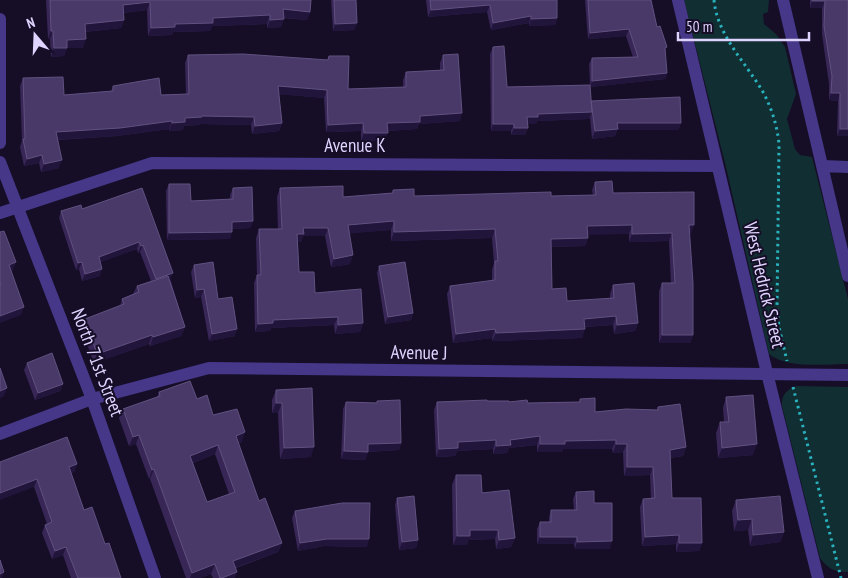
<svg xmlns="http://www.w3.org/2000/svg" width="848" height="578" font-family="'PT Sans Narrow',sans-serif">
	<rect width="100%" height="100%" fill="#160e27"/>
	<path fill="#112e32" d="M684,0H769L768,12L763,14L764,24L776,34L785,47L796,94L787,119L795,149L800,155L812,157L848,299V364C825,364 787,369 769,354L726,167Z
		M797,386L848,387V572C835,572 828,569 820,558L782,406C781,395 787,389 797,386Z"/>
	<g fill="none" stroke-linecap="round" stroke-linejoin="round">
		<path stroke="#29b2be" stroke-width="3" stroke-dasharray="2.5 4" stroke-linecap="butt" d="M714,0C717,35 746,63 763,92C772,109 777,125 779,144L777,307L779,327L787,361
			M793,387L841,578"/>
		<path stroke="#463789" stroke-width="12" d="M783,0L848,276
			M0,19V143
			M0,162L92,399L155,578
			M823,166L848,167
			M0,213L152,163L717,166
			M0,434L92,399L209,368L848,375"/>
		<path stroke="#463789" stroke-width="12" d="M678,0L767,373L818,578"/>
	</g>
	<path fill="#372656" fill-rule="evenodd" d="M46,0H311L310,12L307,20L284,18L281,27L267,28V24L212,26L210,31L173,32L172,35L148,36L147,10L123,13L124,20L121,28L85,32L83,48H67L64,56L51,57L50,39H48Z
		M331,0H356L357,23L354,30L333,31Z
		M426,0H557V18L555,25L529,26V23L491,30L487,12L428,17Z
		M585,0H651L657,27L665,52L667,73L665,79L590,87L591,102L681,123L678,130H617L615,136L592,139L590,117L589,119L537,121L536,124H528V128L525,135H511V131H491L490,54L493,47L507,87L590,85L589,64L592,58L633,57L626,36L588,39Z
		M810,0H848V136H837L838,101L829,100V84L822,34V8H810Z
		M188,55L327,60L329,56L348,89L403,87V80L406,72L440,70V63L443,55L460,121L419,124L417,129L387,131L385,140L361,141V131L326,132L324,98L279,94L282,123L279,131L252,134L251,125L200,124L199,125L184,126L183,130L169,131V129L117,136L58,140L59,168L41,172L39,163L24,166L20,147L22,141L20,86L23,78L64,95L111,91L113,86L161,95L186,94L185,63Z
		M595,182L613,193L691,234H689L693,335L690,343H659V291L662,283H671L669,241L629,242V234H588V238L585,246L551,247L552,289L567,301L610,299V294L613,285L638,323L635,331L614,334L613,325L585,327L582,338L492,341V338L453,343L447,294L450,286L492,281V270L494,263L492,238L391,241V230L349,233L350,264L331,267L325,236H303L301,242H298L299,272L315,293L363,323L360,332L335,334L334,325L271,328L270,331L255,332L254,283L257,275L256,238L259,229H278L277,197L280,188L343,197L392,193L393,190L414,196H551L593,195L592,190Z
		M169,184L191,201L230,199V195L233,188L253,221L250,228L232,229L230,239L167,240L166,191Z
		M142,188L185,327L181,336L150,346L149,344L94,363L81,328L85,319L120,306L122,299L133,294L137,286L151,281L140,252L138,253L137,249L100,262V276L82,281L79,269L76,270L59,218L61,211L82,209Z
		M194,265L218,299L235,336L209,341L201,297L195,298L191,272Z
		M379,266L413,313L411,320L385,324L377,273Z
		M27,363L63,384L60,391L35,400L24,370Z
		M276,390L311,457L280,459L278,413H272V400Z
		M159,392L197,399L213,415L242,442L238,443L259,501L282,543L278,552L236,568L235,578H213L211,574L200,578H186L150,479H149L136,444L129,446L119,418L123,409L157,397ZM215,454L229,494L207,502L193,463Z
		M726,397L753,455L718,458L716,433L720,422H724L723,408Z
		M580,399L595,412L657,410L658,407L686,447L683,456L670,458L672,498L702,543L699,551L676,552V544L642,546L640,507L643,499H651L650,475L624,476L623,452L613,453L612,449H563L562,452H537V445L509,448L507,453L493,454V449L457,451L455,456L436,457L434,410L437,402L487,401L528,403L579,402Z
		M377,401L401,443L399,450L368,452L365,460L341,459L343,409L346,402L377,403Z
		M0,462L77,464L74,472L71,473L84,510L105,544L121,578H71L63,555L52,559L42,533L45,525L47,524L34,487Z
		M456,475L515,538L511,547L496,549L495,539L468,540L467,545H453L452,485Z
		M576,492L594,503L610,549H575L574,544H537V529L540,522H549V517L551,510H574L573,499Z
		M397,498L418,540L416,548L399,550L395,505Z
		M736,500L784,532L780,542L750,546L748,530L734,531L732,511Z
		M295,511L367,547L324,546L298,551L292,518Z"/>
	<path fill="#22153b" d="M812,1H825L822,8H810Z
		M150,2L147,10L120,13L123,5Z
		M490,5L487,12L428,17L431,10Z
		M283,9L310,12L307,20L280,17Z
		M270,15L267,24L212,26L210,31L173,32L172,35L148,36L151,28L213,18Z
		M531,16L529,23L491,30L493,23Z
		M557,18L555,25L529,26L531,19Z
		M284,19L281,27L267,28L270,20Z
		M124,20L121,28L82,32L85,24Z
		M357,23L354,30L333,31L335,24Z
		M629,29L626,36L588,39L590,33Z
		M51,31H53L50,39H48Z
		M86,39L83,48H67L64,56L51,57L54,48L67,40Z
		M667,73L665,79L590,87L592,81Z
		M278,86L327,90L324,98L275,94Z
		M831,93H840L838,101L829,100Z
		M592,112L589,119L537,121L536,124H525L527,117L538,114Z
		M462,113L460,121L419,124L417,129L384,131L387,123L420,116Z
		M202,116L254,117L251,125L200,124L199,125L184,126L183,130L169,131L172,123L185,118Z
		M172,121L169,129L117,136L53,140L56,132Z
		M282,123L279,131L252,134L255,126Z
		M363,123L361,131L326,132L328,125Z
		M617,123H681L678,130H617L615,136L592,139L595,131Z
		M493,124H514L511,131H491Z
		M514,128H528L525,135H511Z
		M840,129H848V136H837Z
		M364,133H388L385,140L361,141Z
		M42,155L39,163L24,166L27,159Z
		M62,160L59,168L41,172L44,164Z
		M253,221L250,228L229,229L232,222Z
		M394,221L391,230L345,234L348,225Z
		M632,225L629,234L584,235L587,226Z
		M689,225H694L691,234H686Z
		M303,228H328L325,236H303L301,242H294L297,234Z
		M495,229L492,238L391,241L394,232Z
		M232,232L230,239L167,240L169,233Z
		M672,233L669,241L629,242L632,234Z
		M588,238L585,246L548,247L551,239Z
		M139,242L137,249L96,264L99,257Z
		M143,245L140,252L138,253L141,246Z
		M353,255L350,264L331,267L334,259Z
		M16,262L13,270L6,273L9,265Z
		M82,262L79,269L76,270L78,263Z
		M102,269L100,276L82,281L85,274Z
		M173,273L170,280L153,286L156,279Z
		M204,289L201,297L195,298L197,290Z
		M24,307L21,315L0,323V316Z
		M413,313L411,320L385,324L388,317Z
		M616,316L613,325L581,327L584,319Z
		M338,317L334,325L271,328L270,331L255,332L258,324L273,320Z
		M363,323L360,332L335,334L338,325Z
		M638,323L635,331L614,334L617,325Z
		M185,327L181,336L150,346L153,337Z
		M237,329L235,336L209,341L212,334Z
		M495,329L492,338L453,343L456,334Z
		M585,329L582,338L492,341L496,333Z
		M152,335L149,344L94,363L97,354Z
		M662,335H693L690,343H659Z
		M63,384L60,391L35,400L38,393Z
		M7,388L4,396L0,398V391Z
		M276,403H282L278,413H272Z
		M245,432L242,442L232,445L236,436Z
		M139,435L136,444L129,446L133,437Z
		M540,436L537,445L509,448L507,453L493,454L496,446L510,440Z
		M496,440L493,449L457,451L455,456L436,457L439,449L458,442Z
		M616,440L612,449H563L562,452H537L540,444L565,441Z
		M401,443L399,450L365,452L368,444Z
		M616,444H627L623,452L613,453Z
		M757,444L753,455L718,458L722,448Z
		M218,445L215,454L187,465L190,456Z
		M314,447L311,457L280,459L284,448Z
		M686,447L683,456L667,458L670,450Z
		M344,451L368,452L365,460L341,459Z
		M77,464L74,472L66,475L69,467Z
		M627,467H653L650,475L624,476Z
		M154,469L150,479H149L152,470Z
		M37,479L34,487L0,500V493Z
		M752,519L748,530L734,531L738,520Z
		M470,530H498L495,539L468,540L467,545H453L457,536Z
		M784,532L780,542L750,546L753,535Z
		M679,535L676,544L642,546L645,537Z
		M540,537H577L574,544H537Z
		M515,538L511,547L496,549L499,540Z
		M327,539H369L367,547L324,546L298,551L300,543Z
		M418,540L416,548L399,550L402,542Z
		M612,541L610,549H575L577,542Z
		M282,543L278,552L229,570L233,561Z
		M679,543H702L699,551L676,552Z
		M66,547L63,555L52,559L55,551Z
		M215,564L211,574L200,578H190L192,573Z
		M4,572L2,578H0V574Z
		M237,572L235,578H222Z"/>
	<path fill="#493968" stroke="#605180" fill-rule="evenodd" d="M50,0H311L310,12L283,9L284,19L270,20V15L213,18V23L175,24V27L151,28L150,2L123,5L124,20L85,24L86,39L67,40V48H54L53,31H51Z
		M334,0H356L357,23L335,24Z
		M430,0H557V18L531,19V16L493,23L490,5L431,10Z
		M588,0H651L657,27L660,26L667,47L665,48L667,73L592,81V58L638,57L629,29L590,33Z
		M812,0H848V129H840V93H831L832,76L824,26L825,1H812Z
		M504,46L507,87L590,85L592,112L538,114V117H527L528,128H514V124H493V47Z
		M243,54L328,60L329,56H349L348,89L406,87V72L444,70L443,55L458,54L462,113L420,116V122L387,123L388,133H364L363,123L328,125L327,90L278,86L282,123L255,126L254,117L202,116V117L185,118V122L172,123V121L120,128L56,132L62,160L44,164L42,155L27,159L23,139H25L23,78L63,77L64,95L113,91V86L159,78L161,95L189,94L188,55Z
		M680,97L681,123H617L618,129L595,131L591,101Z
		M612,181L613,193L694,192V225H689L693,283V335H662V283H675L672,233L632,234V225L587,226L588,238L551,239L552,289L566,288L567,301L614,298L613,285L634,283L638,323L617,325L616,316L584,319L585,329L496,333L495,329L456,334L450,286L495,280V261H498L495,229L394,232V221L348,225L353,255L334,259L328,228H303L304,234H297L299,272H314L315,293L361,289L363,323L338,325V317L273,320V323L258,324L257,275H261L259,229H282L280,188L343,186V197L393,193V190L414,189V196L551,192V196L596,195L595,182Z
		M169,184H190L191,201L233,199V188L252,187L253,221L232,222V232L169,233Z
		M142,188L173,273L156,279L143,245L141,246L139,242L99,257L102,269L85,274L82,262L78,263L61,211L81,205L82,209Z
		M4,231L16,262L9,265L24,307L0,316V286L1,285L0,282V232Z
		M213,262L218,299L232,297L237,329L212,334L204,289L197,290L194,265Z
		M405,262L413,313L388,317L379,266Z
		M168,276L185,327L153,337L152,335L97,354L85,319L124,304L122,299L139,292L137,286Z
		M52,353L63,384L38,393L27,363Z
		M0,368L7,388L0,391Z
		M190,381L197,399L207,395L213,415L237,409L245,432L236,436L259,501L265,498L282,543L233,561L237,572L222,578H220L215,564L192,573L154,469L152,470L139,435L133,437L123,409L160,396L159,392ZM218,445L235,492L207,502L190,456Z
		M312,388L314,447L284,448L282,403H276V390Z
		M753,395L757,444L722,448L720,422H729L726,397Z
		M595,398V412L626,409L658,410V407L680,404L686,447L670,450L672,498H701L702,543H679V535L645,537L643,499L655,498L653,467H627V444H616V440L565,441V444H540V436L510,440L511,445L496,446V440L458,442V448L439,449L437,402L487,400V401H509V402L527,400L528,403L580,402V399Z
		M400,400L401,443L368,444V452L344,451L346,402L377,403V401Z
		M67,437L77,464L69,467L84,510L92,507L105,544L109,543L121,578H78L66,547L55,551L45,525L52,522L37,479L0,493V462Z
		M456,475H481L482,493L509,490L515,538L499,540L498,530H470V536H457Z
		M594,491V503H612V541L577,542V537H540V522H551V510H577L576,492Z
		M414,496L418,540L402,542L397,498Z
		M780,496L784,532L753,535L752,519L738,520L736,500Z
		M342,503H370L369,539H327L300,543L295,511Z
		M0,560L4,572L0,574Z"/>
	<g text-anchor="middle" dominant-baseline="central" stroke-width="4" stroke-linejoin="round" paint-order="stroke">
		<g font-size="19" fill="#dfd4ff" stroke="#160e27">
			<text x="355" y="145">Avenue K</text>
			<text transform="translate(765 285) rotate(77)">West Hedrick Street</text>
			<text transform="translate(419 352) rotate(1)">Avenue J</text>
			<text transform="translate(98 362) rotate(69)">North 71st Street</text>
		</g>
	</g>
	<g transform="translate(35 35) rotate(341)" stroke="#160e27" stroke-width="4" paint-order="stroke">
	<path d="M0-4L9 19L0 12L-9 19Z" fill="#dfd4ff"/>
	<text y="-8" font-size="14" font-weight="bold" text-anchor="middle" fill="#dfd4ff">N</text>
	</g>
	<path d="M678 32v8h131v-8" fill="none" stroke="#dfd4ff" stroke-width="2.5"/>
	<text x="686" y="32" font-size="15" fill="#dfd4ff" stroke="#160e27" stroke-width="4" paint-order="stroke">50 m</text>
</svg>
